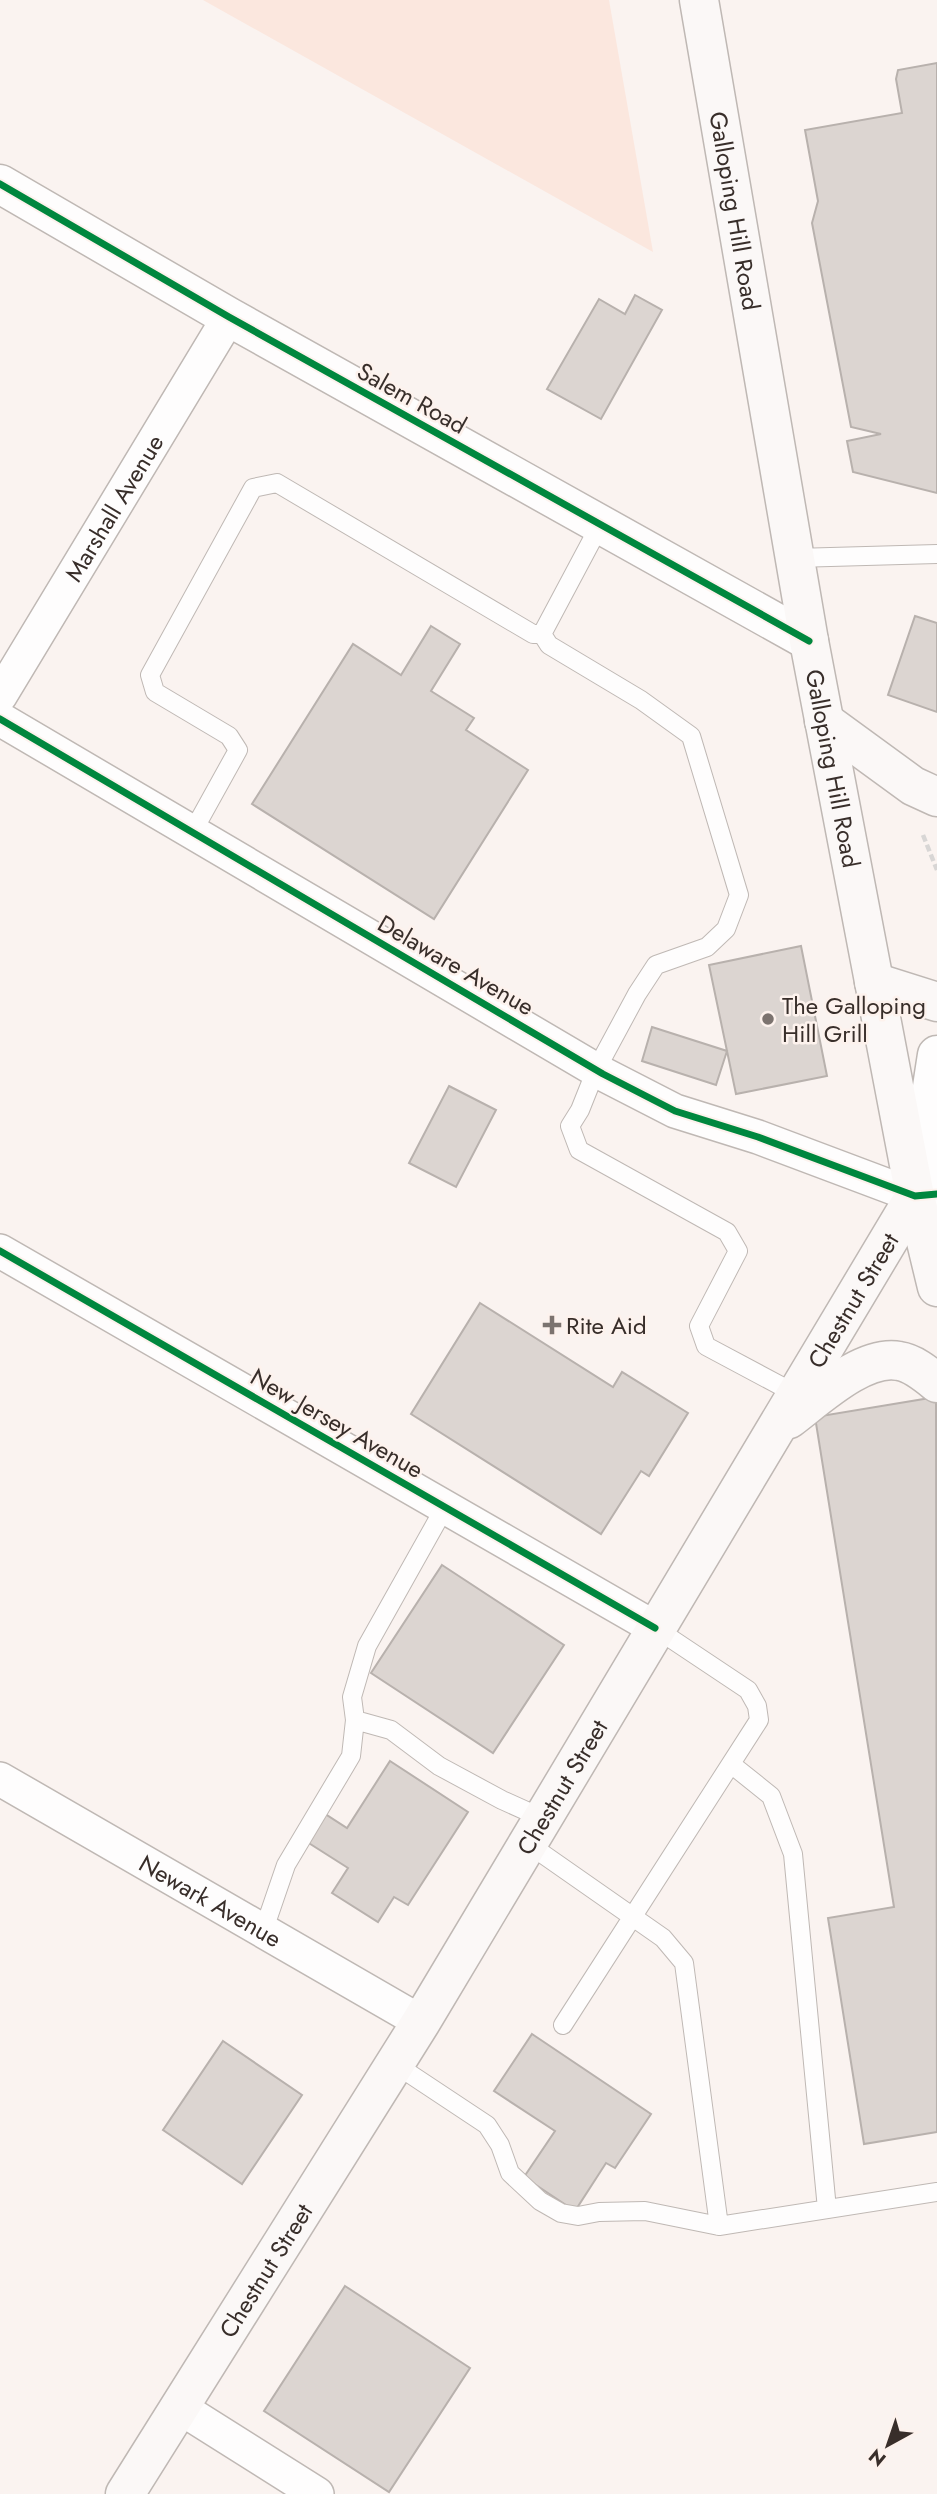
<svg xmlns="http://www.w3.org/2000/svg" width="937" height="2494" font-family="Jost,sans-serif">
	<rect width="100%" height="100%" fill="#faf3f0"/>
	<path fill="#fbe7de" d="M203,0H609L653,252Z"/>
	<path fill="#dcd5d1" stroke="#b8b1ad" stroke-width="2" d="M937,63V493L853,472L847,441L881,434L851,427L812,223L818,201L805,130L902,113L896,79L898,70Z
		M635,295L662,310L601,419L547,389L599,299L625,314Z
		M915,616L937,623V712L888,695Z
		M431,626L460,644L431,691L474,718L466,730L528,770L434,919L252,804L353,644L401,675Z
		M801,946L827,1076L736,1094L709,965Z
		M652,1027L727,1051L716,1085L642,1061Z
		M449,1086L496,1110L456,1187L409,1163Z
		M480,1303L613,1387L622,1372L688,1413L649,1476L641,1471L601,1534L411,1414Z
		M936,1397L937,2132L864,2144L828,1918L894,1907L815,1417Z
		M442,1565L564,1645L493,1753L371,1673Z
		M390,1761L468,1812L408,1905L394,1897L378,1922L332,1893L348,1868L304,1840L322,1812L347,1828Z
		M532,2034L651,2114L615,2168L606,2163L575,2211L524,2177L555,2131L494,2091Z
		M223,2041L302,2095L242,2184L163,2130Z
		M345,2286L470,2368L389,2492L264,2411Z"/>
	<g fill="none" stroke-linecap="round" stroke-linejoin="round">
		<defs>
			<path id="service" d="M600,525L542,634L549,645L641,700L691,736L739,895L726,929L707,947L656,965L637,994L596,1070L580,1110L570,1126L579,1150L727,1232L738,1251L699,1326L706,1346L796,1394
				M795,558L937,554
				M192,833L238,750L229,736L155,692L150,675L253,488L277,483L533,634H542
				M355,1720L352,1697L367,1646L445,1507
				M731,1764L771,1796L793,1854L827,2209
				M527,1843L663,1938L684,1963L719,2226L937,2192
				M263,1932L286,1865L351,1756L355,1720L391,1730L439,1766L502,1800L542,1818
				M563,2025L759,1720L757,1706L748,1690L655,1628
				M395,2064L487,2125L500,2145L510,2173L540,2201L561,2213L578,2216L599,2212L645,2211L719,2226"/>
			<g id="minor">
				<path id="s1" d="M0,696L229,317"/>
				<path d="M0,719L603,1074L675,1111L758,1137L915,1196L937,1194"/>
				<path d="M0,1251L655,1628"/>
				<path id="s2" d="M0,1779L421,2022"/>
				<path d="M179,2407L317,2494"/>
			</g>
			<path id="tertiary" d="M0,184L229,317L809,641
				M916,1190L937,1055"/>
			<g id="secondary">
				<path id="s3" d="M699,0L809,641L915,1196L937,1287"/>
				<path d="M824,721L913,786L937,797"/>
				<path d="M874,982L937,1002"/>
				<path d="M789,1419C816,1399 863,1354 899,1361C913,1363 926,1374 937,1383"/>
				<path id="s4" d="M125,2494L421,2022L915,1196"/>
			</g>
		</defs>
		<use href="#service" stroke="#bfb8b4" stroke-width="20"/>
		<use href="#minor" stroke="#bfb8b4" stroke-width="36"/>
		<use href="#tertiary" stroke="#bfb8b4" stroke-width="41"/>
		<use href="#secondary" stroke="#bfb8b4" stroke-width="41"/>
		<path stroke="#d8d6d5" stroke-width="4.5" stroke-dasharray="7 3.5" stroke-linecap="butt" d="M923,835L937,870"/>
		<use href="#service" stroke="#fefdfd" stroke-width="18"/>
		<use href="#minor" stroke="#fefdfd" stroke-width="33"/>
		<use href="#tertiary" stroke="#fefdfd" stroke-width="38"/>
		<use href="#secondary" stroke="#fbf8f7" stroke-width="38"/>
		<defs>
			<path id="cycleway" d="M0,184L229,317L809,641
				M0,719L603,1074L675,1111L758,1137L915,1196L937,1194
				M0,1251L655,1628"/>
		</defs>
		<use href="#cycleway" stroke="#fdf2ed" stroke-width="11"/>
		<use href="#cycleway" stroke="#00873e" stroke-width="7"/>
	</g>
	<g fill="#7c736f" stroke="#fdf2ed" stroke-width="2.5">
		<circle cx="768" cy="1019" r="7"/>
		<path d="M548.5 1314.5h7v7h7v7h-7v7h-7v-7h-7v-7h7z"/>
	</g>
	<g text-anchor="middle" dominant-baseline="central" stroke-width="5" stroke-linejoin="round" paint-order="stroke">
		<g font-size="24" fill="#382e2a" stroke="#fdf2ed">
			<text stroke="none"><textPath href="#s3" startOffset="214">Galloping Hill Road</textPath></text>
			<text transform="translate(412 398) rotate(29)">Salem Road</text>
			<text stroke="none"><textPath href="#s1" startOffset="220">Marshall Avenue</textPath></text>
			<text stroke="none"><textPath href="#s3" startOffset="780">Galloping Hill Road</textPath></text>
			<text transform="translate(456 965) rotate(30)">Delaware Avenue</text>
			<text stroke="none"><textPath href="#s4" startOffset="1398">Chestnut Street</textPath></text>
			<text transform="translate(337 1423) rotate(30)">New Jersey Avenue</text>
			<text stroke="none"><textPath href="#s4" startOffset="831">Chestnut Street</textPath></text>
			<text stroke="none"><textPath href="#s2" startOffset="243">Newark Avenue</textPath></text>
			<text stroke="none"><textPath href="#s4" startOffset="264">Chestnut Street</textPath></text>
		</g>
		<g font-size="24" fill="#382e2a" stroke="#fdf2ed" text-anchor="start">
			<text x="782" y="1005">The Galloping<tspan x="782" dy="28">Hill Grill</tspan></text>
			<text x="566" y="1325">Rite Aid</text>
		</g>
	</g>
	<g transform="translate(888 2445) rotate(220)" stroke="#fdf2ed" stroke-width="5" paint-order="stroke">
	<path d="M0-5L12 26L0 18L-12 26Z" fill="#382e2a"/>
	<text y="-10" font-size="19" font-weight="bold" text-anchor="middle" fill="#382e2a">N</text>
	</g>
</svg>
